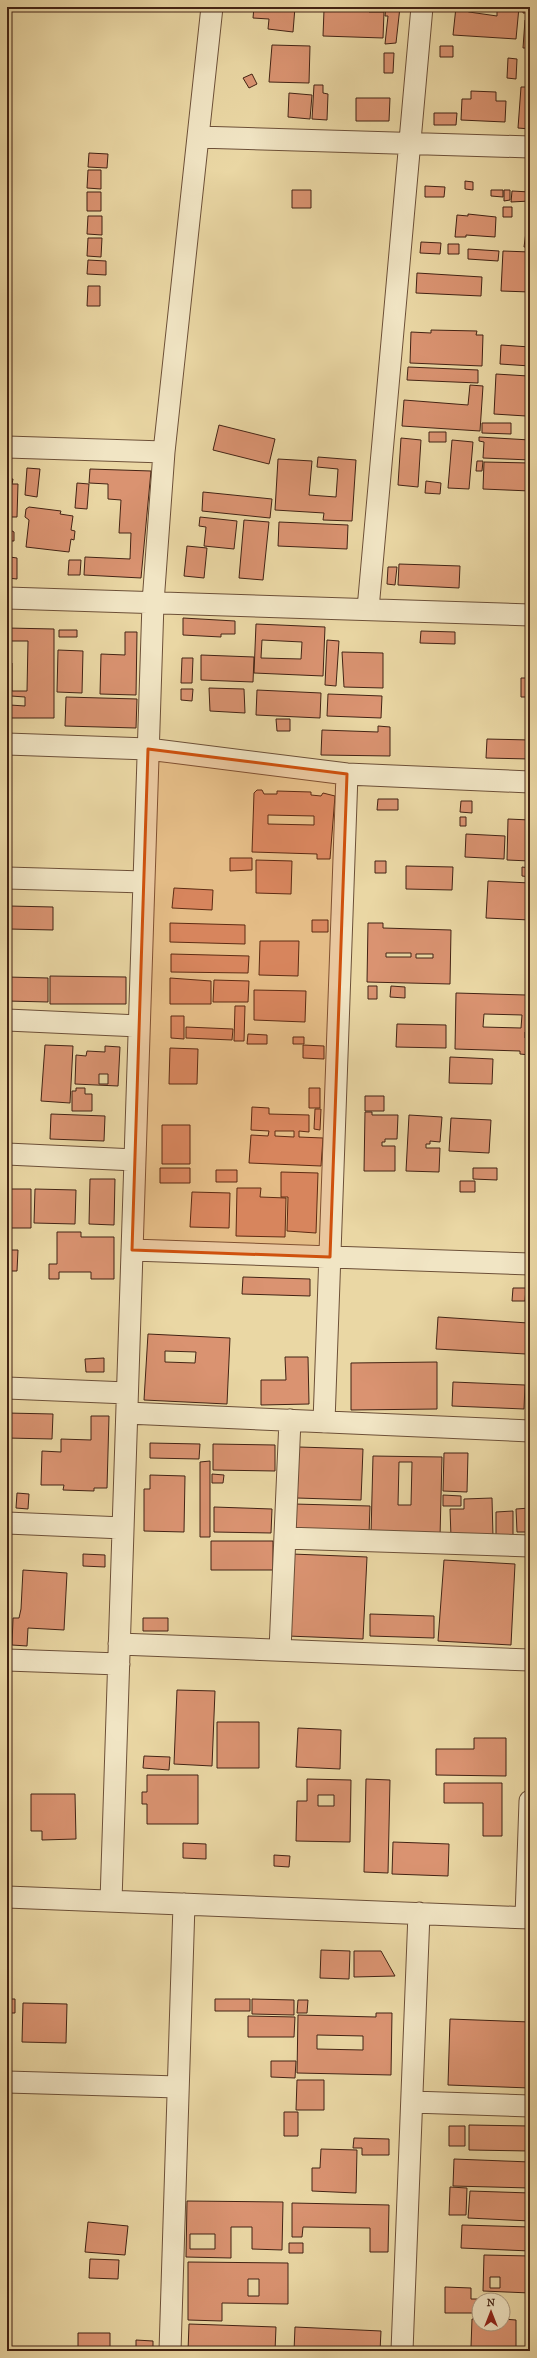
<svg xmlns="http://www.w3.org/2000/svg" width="537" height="2358" font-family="'IM FELL French Canon',serif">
	<rect width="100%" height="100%" fill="#ead7a4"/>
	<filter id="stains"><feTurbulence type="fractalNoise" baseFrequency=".005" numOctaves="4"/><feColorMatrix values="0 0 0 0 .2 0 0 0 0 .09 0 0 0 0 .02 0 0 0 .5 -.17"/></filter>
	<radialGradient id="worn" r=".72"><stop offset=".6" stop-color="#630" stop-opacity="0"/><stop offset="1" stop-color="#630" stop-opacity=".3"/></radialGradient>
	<path fill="#da9371" stroke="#432314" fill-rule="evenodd" d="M254,7H295L293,32L268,29L269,19L253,18Z
		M337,7H370L369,12H384L383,38L323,36L324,10L337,11Z
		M386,7H400L396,43L385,44L388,16H385Z
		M456,7L469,12L497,16V7H519L516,39L453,35Z
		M523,7H530V13H523Z
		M525,20H530V48H523Z
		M272,45L310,46L309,83L269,82Z
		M440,46H453V57H440Z
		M384,53H394L393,73H384Z
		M508,58L517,59L516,79L507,78Z
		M252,74L257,84L249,88L243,78Z
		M314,85H323V93L328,94L327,120L312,119Z
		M521,87H530V129L518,128Z
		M471,91L496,92V101H506L505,122L461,120L462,99H471Z
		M289,93L312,95L310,119L288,117Z
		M356,98H390L389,121H356Z
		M434,113H457L456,125H434Z
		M89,153L108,154L107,168L88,167Z
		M88,170H101V189L87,188Z
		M465,181L473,182V190L465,189Z
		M425,186L445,187L444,197H425Z
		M292,190H311V208H292Z
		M491,190H503V197L491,196Z
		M504,190H510V200L504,201Z
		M512,191L530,192V201L511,202Z
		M87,192H101V211H87Z
		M530,202V247H524Z
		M503,207H512V217H503Z
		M468,214L496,217L495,237L466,235V237H455L457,215L468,216Z
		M88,216H102V235L87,234Z
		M88,238H102L101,257L87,256Z
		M421,242L441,243L440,254L420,253Z
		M448,244H459V254H448Z
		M468,249L499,251L498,261L468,259Z
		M503,251L530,252V292L501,291Z
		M88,260L106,261V275L87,274Z
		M417,273L482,277L481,296L416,293Z
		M88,286H100V306H87Z
		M431,330L477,331L476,335H483L482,366L410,363L411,332L431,333Z
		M501,345L530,347V366L500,364Z
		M408,367L478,370V383L407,380Z
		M496,374L528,376L526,416L494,414Z
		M470,385L483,386L480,431L402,426L404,400L468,405Z
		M482,423H511V434L482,433Z
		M219,425L275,439L269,464L213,450Z
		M429,432H446V442H429Z
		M479,437L530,440V460L483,458L484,442L479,441Z
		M401,438L421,440L418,487L398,485Z
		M452,440L473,442L469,489L448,488Z
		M318,457L356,460L352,521L323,520L324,513L275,510L278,459L312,461L309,495L336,497L338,469L317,467Z
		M477,461H483L482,471H476Z
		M484,462L530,463V491L483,489Z
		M27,468L40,469L37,497L25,495Z
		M90,469L151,471L141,578L84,575L85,557L130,559L131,533H119L121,500L108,499V484L89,483Z
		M7,479H13L12,484H18L17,517H7Z
		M426,481L441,483L440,494L425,493Z
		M77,483L89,484L87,509L75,508Z
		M203,492L272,499L270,518L202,511Z
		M29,507L61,511L60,514L73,516L71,530L75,531L74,540L71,539L69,552L26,547L29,520L25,517L26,509Z
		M200,517L237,521L234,549L204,546L206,527L199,526Z
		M244,520L269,522L263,580L239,578Z
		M279,522L348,525L347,549L278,546Z
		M7,528L14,532V541H10V557L17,558V579L7,578Z
		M187,546L207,548L204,578L184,576Z
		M69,560H81L80,575H68Z
		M399,564L460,566L459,588L398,585Z
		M388,567H397L395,585L387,584Z
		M183,618L235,621V634H221V637L183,635Z
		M256,624L325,627L323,676L254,673ZM262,640L302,642L301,659L261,658Z
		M7,628L54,629V718H7ZM9,641H28L27,691H12V663H9ZM11,696L25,697V706L10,705Z
		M59,630H77V637H59Z
		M421,631L455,632V644L420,643Z
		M125,632H137L136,695L100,694L101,654L125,655Z
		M327,640L339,641L336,686L325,685Z
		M58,650L83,651L82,693L57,692Z
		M342,652L383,653V688L344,687Z
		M201,655L254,657L253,682L201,680Z
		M182,658H193L192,683H181Z
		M521,678H530V697H521Z
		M209,688L244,689L245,713L210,711Z
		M181,689H193L192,701L181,700Z
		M257,690L321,693L320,718L256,715Z
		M328,694L382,696L381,718L327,716Z
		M66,697L137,699L136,728L65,726Z
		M276,719H290V731H277Z
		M378,726L390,727V756L321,755L322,730L378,732Z
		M487,739L530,740V759L486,758Z
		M257,790H262L264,794H277V791L311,792V795L321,796L323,793L335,796L330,859H317V854L252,852L254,793ZM268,815L314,816V825L268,824Z
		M378,799H398V810H377Z
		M461,801H472V813L460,812Z
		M460,817H466V826H460Z
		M508,819L530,820V861L507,860Z
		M466,834L505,836L504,859L465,857Z
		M230,858H252V870L230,871Z
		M256,860L292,861L291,894L256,893Z
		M375,861H386V873H375Z
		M406,866L453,867L452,890L406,889Z
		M522,867L530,868V877L522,876Z
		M488,881L530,883V920L486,918Z
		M174,888L213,890L212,910L172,908Z
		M9,906L53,907V930L9,929Z
		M312,920H328V932H312Z
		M170,923L245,925V944L170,942Z
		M368,923H383V928L451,930L450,984L367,982ZM386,953H411V957H386ZM416,954H433V958H416Z
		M260,941H299L298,976L259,975Z
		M171,954L249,956L248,973L171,972Z
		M50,976L126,977V1004H50Z
		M7,977L48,978V1002L7,1001Z
		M170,978L211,981V1004H170Z
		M214,980L249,981L248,1002H213Z
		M368,986H377V999H368Z
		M391,986L405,987V998L390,997Z
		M254,990L306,991L305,1022L254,1020Z
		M526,992H530V1032H525V1038H530V1055L520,1054V1051L455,1049L456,993L526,995ZM484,1014L522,1015L521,1028L483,1027Z
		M235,1006H245L244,1041H234Z
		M171,1016H184V1039L171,1038Z
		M397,1024L446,1025V1048L396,1047Z
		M186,1027L233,1029L232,1040L186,1038Z
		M248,1034L267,1035V1044H247Z
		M293,1037H304V1044H293Z
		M45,1045L73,1046L70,1103L41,1101Z
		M303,1045L324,1046V1059L303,1058Z
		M105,1046L120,1047L118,1086L75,1084L76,1055L86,1056L87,1051L105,1052ZM99,1074H108V1084H99Z
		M170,1048L198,1049L197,1084H169Z
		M450,1057L493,1059L492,1084L449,1083Z
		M76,1088H85V1094H92V1111H72V1091H76Z
		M309,1088H320V1108H309Z
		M365,1096H384V1111H365Z
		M252,1107L269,1108V1114L309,1115V1132L299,1131V1137L323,1138L321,1166L249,1163L251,1135L268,1136L269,1131L251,1130ZM275,1131H294V1137L275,1136Z
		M315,1109H321L320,1130L314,1129Z
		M365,1112H372V1115H398L397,1139H385V1142H382V1146H395V1171H364Z
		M51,1114L105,1116L104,1141L50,1139Z
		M409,1115L442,1117L440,1142L430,1141V1144H426V1148H440L439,1172L406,1171Z
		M451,1118L491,1120L489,1153L449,1151Z
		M162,1125H190V1164H162Z
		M160,1168H190V1183H160Z
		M473,1168H497V1180L473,1179Z
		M216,1170H237V1182H216Z
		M281,1172L318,1173L316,1233L287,1231L288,1197H281Z
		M90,1179H115L114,1225L89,1224Z
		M460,1181H475V1192H460Z
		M237,1188H261L260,1197L286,1198L285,1237L236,1236Z
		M7,1189H31V1228H7Z
		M35,1189L76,1190L75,1224L34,1223Z
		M192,1192L230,1193L229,1228L190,1227Z
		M57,1232H81V1237H114V1279H91V1272H59V1279H49V1264H57Z
		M7,1250H18L17,1271H7Z
		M243,1277L310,1279V1296L242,1294Z
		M513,1288H526L525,1301H512Z
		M438,1317L528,1323L526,1354L436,1349Z
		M148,1334L230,1338L227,1404L144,1400ZM165,1351L196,1352L195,1363L165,1362Z
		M285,1357H308L309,1404L261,1405V1380H286Z
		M104,1358V1372H86L85,1359Z
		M437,1362V1409L351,1410V1363Z
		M453,1382L525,1385L524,1409L452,1406Z
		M7,1413L53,1414L52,1439L7,1438Z
		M91,1416H109L107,1488H94V1491L63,1490L64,1485H41L42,1451L61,1452V1439L91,1440Z
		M150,1443L200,1444L199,1459L150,1458Z
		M213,1444L275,1445V1471L213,1470Z
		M299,1447L363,1449L361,1500L297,1498Z
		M444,1453H468L467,1492L443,1491Z
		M373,1456L442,1457L440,1537L371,1535ZM399,1462H412L411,1505H398Z
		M210,1461V1537H200V1462Z
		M212,1474L224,1475L223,1483H212Z
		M150,1475L185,1476L184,1532L144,1531V1489H150Z
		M17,1493L29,1494L28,1509L16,1508Z
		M443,1495L461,1496V1506H443Z
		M492,1498L493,1537H451L450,1509H464V1499Z
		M294,1504L370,1506L369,1534L293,1532Z
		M214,1507L272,1509L271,1533L214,1532Z
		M530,1508V1532H517L516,1509Z
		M513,1511V1538H496V1512Z
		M211,1541H273V1570H211Z
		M83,1554L105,1555V1567L83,1566Z
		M292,1554L367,1557L363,1639L288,1636Z
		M444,1560L515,1564L511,1645L438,1641Z
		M23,1570L67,1573L64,1630L28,1628L27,1646L12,1645L13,1618H19L21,1609Z
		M370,1614L434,1616V1638L370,1636Z
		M143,1618H168V1631H143Z
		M177,1690L215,1691L212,1766L174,1764Z
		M217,1722H259V1768H217Z
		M298,1728L341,1730L340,1769L296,1767Z
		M474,1738H506V1776L436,1775V1749H474Z
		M144,1756L170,1757L169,1770L143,1768Z
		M147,1775H198V1824H147V1804H142V1792H147Z
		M307,1779L351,1780L350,1842L296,1841L297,1801H307ZM318,1795H334V1806H318Z
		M366,1779L390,1780L388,1873L364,1872Z
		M444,1783H502V1836H483V1803H444Z
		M31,1794H75L76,1839L42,1840V1831H31Z
		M393,1842L449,1844L448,1876L392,1874Z
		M183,1843L206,1844V1859L183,1858Z
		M274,1855L290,1856L289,1867L274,1866Z
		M321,1950L350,1951L349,1979L320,1978Z
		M354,1951H381L395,1976L354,1977Z
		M7,1999H15V2013H7Z
		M215,1999H250V2011H215Z
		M252,1999L294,2000V2015L252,2014Z
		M298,2000H308L307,2013H297Z
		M23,2003L67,2004L66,2043L22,2042Z
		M376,2013H392L391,2075L297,2073L298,2015L376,2017ZM317,2035L363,2036V2050L317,2049Z
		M248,2016L295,2017L294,2037H248Z
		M450,2019L530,2022V2088L448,2085Z
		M271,2061H296L295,2078L271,2077Z
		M297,2080H324V2110H296Z
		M284,2112H298V2136H284Z
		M469,2125L530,2126V2160V2151L469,2150Z
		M449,2126H465V2146H449Z
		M354,2138L389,2139V2155H362V2148H353Z
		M321,2149L357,2150L356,2193L312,2191V2168H320Z
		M454,2159L530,2162V2188L453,2186Z
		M450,2187L467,2188L466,2215H449Z
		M470,2191L530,2193V2221L468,2218Z
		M187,2201L283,2202L282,2250L252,2249V2227H231V2258L186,2257ZM190,2234H215V2249H190Z
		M292,2203L389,2205L388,2252H370V2228L303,2227L302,2237H292Z
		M88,2222L128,2226L125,2255L85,2252Z
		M462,2225L530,2227V2251L461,2248Z
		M289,2243H303V2253H289Z
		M484,2255L530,2256V2293L483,2291ZM490,2277H500V2288H490Z
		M90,2259L119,2260L118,2279L89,2278Z
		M188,2262L288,2263V2304L222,2303V2321L188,2320ZM248,2279H259V2296H248Z
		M445,2287L471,2288V2299H483L479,2300V2313H445Z
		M472,2319H479V2324H503V2319L516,2320V2348L471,2347Z
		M189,2324L276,2327L275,2351H188Z
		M295,2327L381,2331L380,2351H294Z
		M78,2333H110V2351H78Z
		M136,2340L153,2341V2351H136Z"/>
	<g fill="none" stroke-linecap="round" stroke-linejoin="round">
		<defs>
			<path id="street" d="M198,137L530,147
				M7,447L164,452
				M7,598L530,615
				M368,609L422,7
				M7,744L148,749L347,774L530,782
				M7,878L144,882
				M7,1020L139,1026
				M7,1154L135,1160
				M132,1250L530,1264
				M7,1388L127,1393
				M127,1413L530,1431
				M324,1422L347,774
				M7,1523L123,1528
				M285,1538L530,1546
				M119,1644L530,1660
				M280,1650L290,1420
				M7,1660L119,1664
				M7,1897L530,1918
				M111,1901L153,603L164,452L212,7
				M526,1917L530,1801
				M7,2082L178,2087
				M412,2102L530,2106
				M170,2351L184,1904
				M402,2351L419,1913"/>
		</defs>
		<use href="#street" stroke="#6d5038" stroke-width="23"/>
		<use href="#street" stroke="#f1e5c4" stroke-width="21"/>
	</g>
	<path fill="#cf510d" fill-opacity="0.2" stroke="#cf510d" stroke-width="3" stroke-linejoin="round" d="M148,749L347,774L330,1257L132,1250Z"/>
	<rect width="537" height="2358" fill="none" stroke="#ead7a4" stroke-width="24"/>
	<rect x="8" y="8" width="521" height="2342" fill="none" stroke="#432314" stroke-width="2"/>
	<rect x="12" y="12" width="513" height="2334" fill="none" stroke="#432314"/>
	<g transform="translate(491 2312)"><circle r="19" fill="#f1e5c4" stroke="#ab977e"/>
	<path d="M0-3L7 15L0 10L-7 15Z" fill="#8f2418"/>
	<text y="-6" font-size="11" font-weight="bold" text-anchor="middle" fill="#432314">N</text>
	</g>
	<rect width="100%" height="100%" filter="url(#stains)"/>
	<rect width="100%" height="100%" fill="url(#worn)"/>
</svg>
